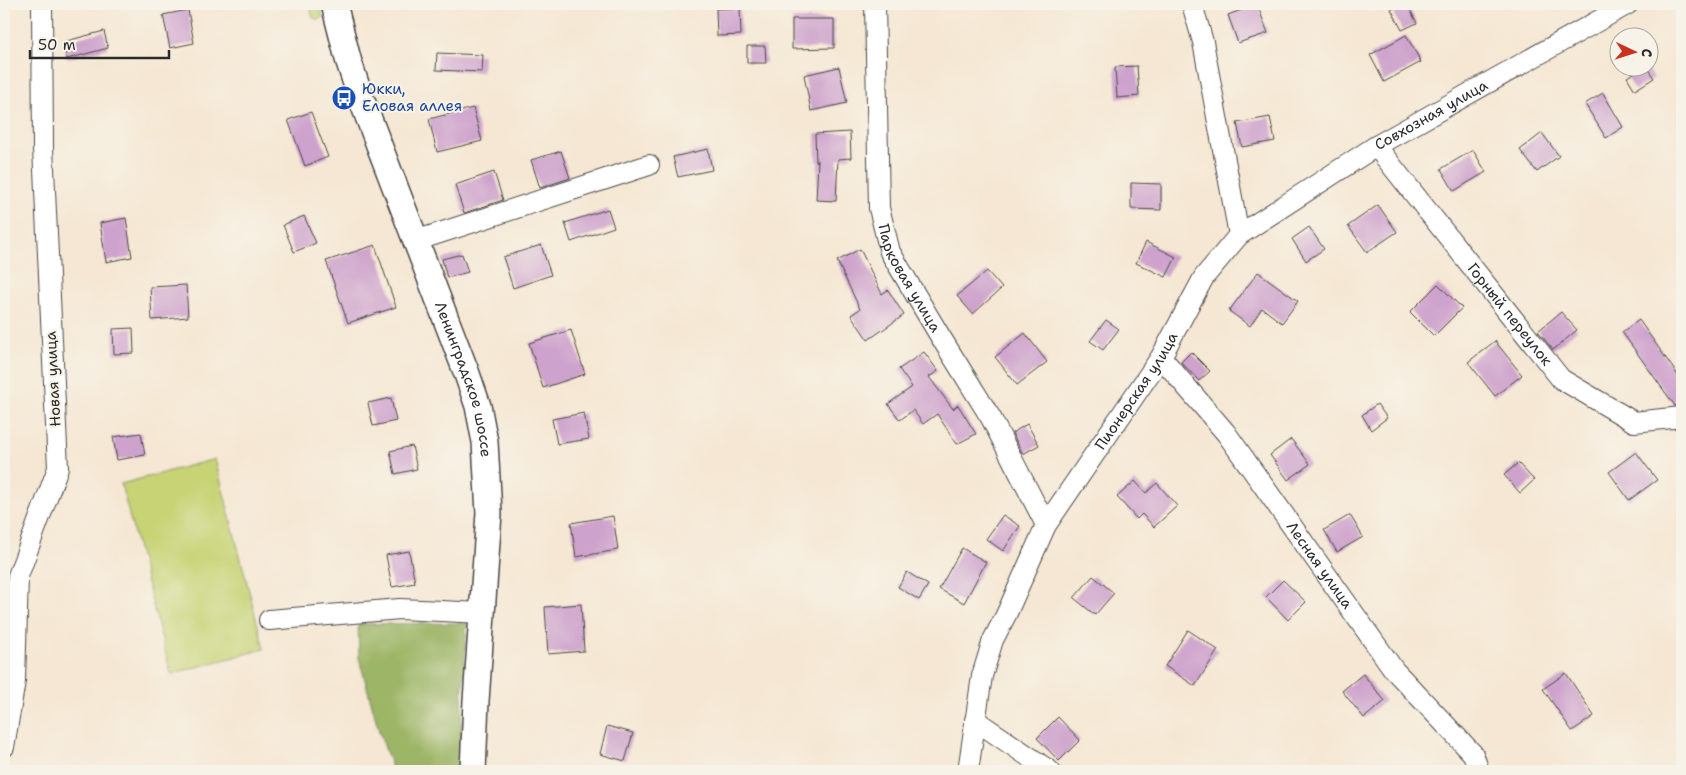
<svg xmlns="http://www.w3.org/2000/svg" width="1686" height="775" font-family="'Shantell Sans',sans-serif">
	<rect width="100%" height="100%" fill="#f7f3e8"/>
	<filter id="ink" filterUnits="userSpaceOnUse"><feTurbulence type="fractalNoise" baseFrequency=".02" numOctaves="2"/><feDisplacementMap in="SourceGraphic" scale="10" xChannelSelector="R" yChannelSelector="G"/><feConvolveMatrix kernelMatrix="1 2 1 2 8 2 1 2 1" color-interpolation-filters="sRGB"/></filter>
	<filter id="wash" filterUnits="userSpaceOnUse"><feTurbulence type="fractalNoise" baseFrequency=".0096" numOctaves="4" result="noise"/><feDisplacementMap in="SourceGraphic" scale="20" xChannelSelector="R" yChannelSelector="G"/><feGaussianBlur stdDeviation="1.12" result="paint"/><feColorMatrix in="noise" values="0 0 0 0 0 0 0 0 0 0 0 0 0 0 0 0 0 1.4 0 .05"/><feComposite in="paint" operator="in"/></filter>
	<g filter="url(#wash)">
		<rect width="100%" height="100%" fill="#f5e7d3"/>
		<path fill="#c7d375" stroke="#797f50" d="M309,4H321L322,17L319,20L313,18Z
			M215,459L264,649L171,674L121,484Z"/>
		<path fill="#9db566" stroke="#647048" d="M467,623L462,702L460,771H393L379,731L359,658L358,624Z"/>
		<g id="blocks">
			<path fill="#cda2cc" d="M1257,4L1268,33L1238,43L1228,15Z
				M1401,4H1407L1417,23L1402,30L1391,9Z
				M740,8L741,35L717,36L716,9Z
				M188,10L194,43L170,48L163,15Z
				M792,19H834V48L792,49Z
				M104,31L108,48L67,59L63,42Z
				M1406,35L1421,62L1384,82L1370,55Z
				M747,46H765L766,63H747Z
				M437,53L483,55L482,72L436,70Z
				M1137,66L1139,96L1117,98L1115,67Z
				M839,67L847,103L811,111L804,75Z
				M1642,68H1647L1654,78L1635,90L1627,77Z
				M1603,93L1623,127L1606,138L1585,104Z
				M473,108L482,141L437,152L429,119Z
				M311,112L328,157L305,166L288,120Z
				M1270,117L1275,141L1242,147L1237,123Z
				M850,132L851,158L838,159L836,201L816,200L818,161L816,162L815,134Z
				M1542,133L1559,156L1537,172L1520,150Z
				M708,149L712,170L678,177L673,157Z
				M1473,150L1486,172L1454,191L1441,169Z
				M561,151L570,178L540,188L531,160Z
				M494,172L503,200L464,213L455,185Z
				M1131,183L1161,184V210L1131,209Z
				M1378,205L1397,232L1367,252L1348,226Z
				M608,209L614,227L571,242L565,223Z
				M304,216L316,243L294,252L283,225Z
				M126,218L132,257L106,262L100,223Z
				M1309,227L1324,249L1306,261L1292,239Z
				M1146,242L1176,257L1166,277L1136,263Z
				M375,245L396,307L348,323L326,261Z
				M541,245L551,275L513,288L503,257Z
				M860,249L882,294L888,290L904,315L868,340L851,315L860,309L837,261Z
				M462,254L468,272L447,278L442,259Z
				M987,271L1002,288L973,314L957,296Z
				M1258,272L1298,301L1282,323L1262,308L1250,326L1229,311Z
				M1438,284L1462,308L1434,336L1410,312Z
				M186,285L188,317L152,320L150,287Z
				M1561,312L1577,330L1553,350L1538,331Z
				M1106,320L1119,329L1103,350L1090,341Z
				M1639,320L1682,381V405L1675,406L1622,332Z
				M133,328L134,353L114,354L113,329Z
				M571,330L585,374L543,388L529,343Z
				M1025,333L1047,362L1017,385L995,357Z
				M1495,341L1522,375L1495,396L1468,362Z
				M924,352L938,371L929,377L953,409L958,405L976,434L957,444L937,414L923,424L913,410L900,420L888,404L912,387L899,369Z
				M1191,352L1210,371L1199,381L1181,362Z
				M391,398L396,421L373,426L368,403Z
				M1377,404L1387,418L1371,430L1362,415Z
				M584,413L589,439L557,444L552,419Z
				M1027,424L1039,445L1023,454L1012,433Z
				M141,433L145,455L117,460L113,437Z
				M1291,439L1310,464L1288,480L1270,455Z
				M412,446L417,469L395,474L390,451Z
				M1636,452L1657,480L1629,500L1609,472Z
				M1518,463L1534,480L1520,493L1504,475Z
				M1135,481L1146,493L1157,483L1177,506L1154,527L1142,514L1137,519L1117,497Z
				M1003,515L1020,526L1003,551L986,539Z
				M1350,515L1363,537L1337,552L1324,530Z
				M613,516L618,550L576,557L571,523Z
				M962,548L986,562L964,603L939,589Z
				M409,551L415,583L392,587L386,555Z
				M907,572L928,585L919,600L898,587Z
				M1093,576L1114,593L1095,615L1074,598Z
				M1283,580L1306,602L1288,620L1266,597Z
				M581,604L584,651L548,654L545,607Z
				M1188,630L1218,650L1195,686L1165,666Z
				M1566,673L1594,716L1572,731L1543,689Z
				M1363,674L1385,701L1364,718L1342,691Z
				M1058,717L1080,740L1059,761L1037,738Z
				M607,726L633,733L625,761L600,754Z"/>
		</g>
	</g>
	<g filter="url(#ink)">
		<use href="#blocks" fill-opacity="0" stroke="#494744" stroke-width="1"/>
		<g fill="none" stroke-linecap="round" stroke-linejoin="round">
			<defs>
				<g id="minor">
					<path id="s1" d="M875,4L879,208L890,252L940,336L991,418L1046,525"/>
					<path d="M1192,4L1203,42L1239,235"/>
					<path id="s2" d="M1376,146L1561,379L1634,422L1682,417"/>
					<path d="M415,241L649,165"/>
					<path id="s3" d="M1161,357L1226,433L1394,670L1473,754L1479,771"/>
					<path d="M269,620L400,609L482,613"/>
					<path d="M975,720L1050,771"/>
					<path d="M4,747L15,681L18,576L58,468L43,148L42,4"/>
					<path id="s4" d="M968,771L982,676L993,640L1006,615L1046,525L1161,357L1204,277L1239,235L1376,146L1628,4"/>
				</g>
				<g id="major">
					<path id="s5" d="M334,4L348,59L359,93L467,374L478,406L485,442L489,513L476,701L473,771"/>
				</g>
			</defs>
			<use href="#minor" stroke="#494744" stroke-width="22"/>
			<use href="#major" stroke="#494744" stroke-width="28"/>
			<use href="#minor" stroke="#fff" stroke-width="20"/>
			<use href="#major" stroke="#fff" stroke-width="25"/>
		</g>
	</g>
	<defs>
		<symbol id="bus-disc" viewBox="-11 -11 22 22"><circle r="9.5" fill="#1a4fb4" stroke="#f7f3e8"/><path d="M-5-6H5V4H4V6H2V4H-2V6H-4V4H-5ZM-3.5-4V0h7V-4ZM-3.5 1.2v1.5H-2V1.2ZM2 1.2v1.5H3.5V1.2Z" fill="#fff"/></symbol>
	</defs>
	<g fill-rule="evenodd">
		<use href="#bus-disc" x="330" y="84" width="28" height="28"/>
	</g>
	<g text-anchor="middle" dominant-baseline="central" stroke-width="4" stroke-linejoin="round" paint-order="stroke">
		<g font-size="15" fill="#164399" stroke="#f7f3e8" text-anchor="start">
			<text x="362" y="89">Юкки,<tspan x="362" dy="17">Еловая аллея</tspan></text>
		</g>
		<g font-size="15" fill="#2b2b2b" stroke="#f7f3e8">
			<text stroke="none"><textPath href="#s4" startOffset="836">Совхозная улица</textPath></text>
			<text stroke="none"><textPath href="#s1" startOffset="281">Парковая улица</textPath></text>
			<text stroke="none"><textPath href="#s2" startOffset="215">Горный переулок</textPath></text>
			<text transform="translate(53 379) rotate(-93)">Новая улица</text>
			<text stroke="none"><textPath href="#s5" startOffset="398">Ленинградское шоссе</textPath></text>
			<text stroke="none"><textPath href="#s4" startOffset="422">Пионерская улица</textPath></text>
			<text stroke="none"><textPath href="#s3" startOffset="262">Лесная улица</textPath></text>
		</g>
	</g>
	<rect width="1686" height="775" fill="none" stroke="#f7f3e8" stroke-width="20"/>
	<g transform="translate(1634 52) rotate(94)"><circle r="24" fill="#f7f3e8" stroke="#a5a39c"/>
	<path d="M0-4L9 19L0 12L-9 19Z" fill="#c8321e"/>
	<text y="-8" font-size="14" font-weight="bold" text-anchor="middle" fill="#2b2b2b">С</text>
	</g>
	<path d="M30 50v8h139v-8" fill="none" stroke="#2b2b2b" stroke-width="2.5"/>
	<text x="38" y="50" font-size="15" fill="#2b2b2b" stroke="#f7f3e8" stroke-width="4" paint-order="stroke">50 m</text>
</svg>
